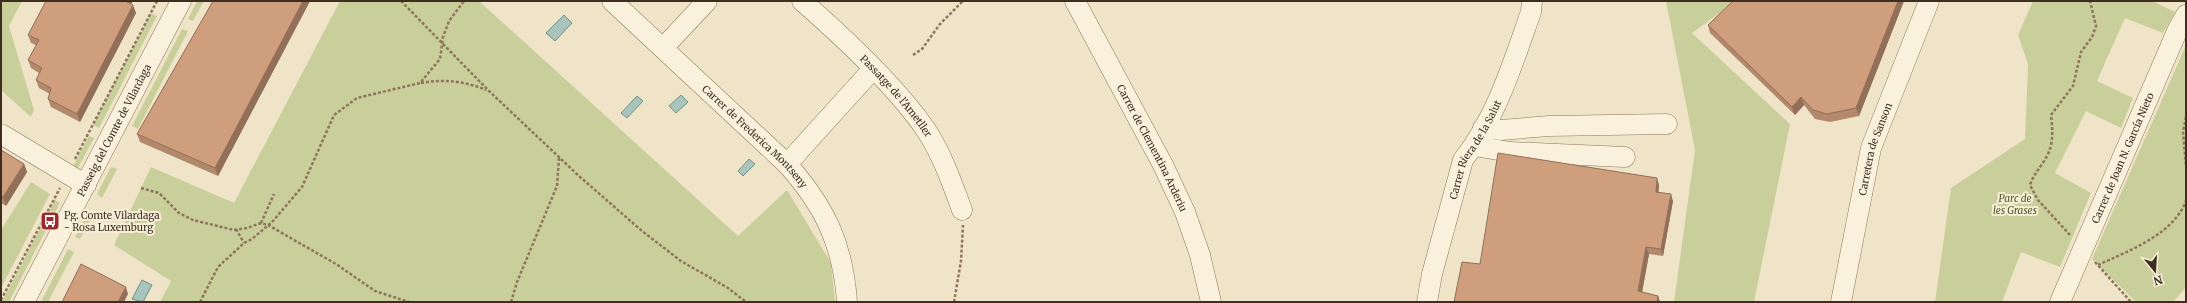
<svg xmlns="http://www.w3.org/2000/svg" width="2187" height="303" font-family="Merriweather,serif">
	<rect width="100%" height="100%" fill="#f0e4c8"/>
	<path fill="#c9cf9b" d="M1,1H22L9,26L34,110L31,117L1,90Z
		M197,1H204L193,21L188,19Z
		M340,1H479L738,236L787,190L831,263L835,302H160L171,281L114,245L151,167L234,203Z
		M1666,1H1736L1692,33L1790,124L1754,302H1674L1695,150Z
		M2033,1H2152L2175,12L2163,33L2125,18L2097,81L2133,98L2121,128L2086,111L2055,173L2091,193L2060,267L2021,252L2002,302H1935L1951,188L2025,139L2028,64L2018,35Z
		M151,13L157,16L99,128L93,125Z
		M182,29L188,31L138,129L132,126Z
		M2186,45V287L2173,302H2136L2092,259Z
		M89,136L94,138L77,170L72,168Z
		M111,167L117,169L102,198L97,194Z
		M31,182L50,194L1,288V230Z
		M55,200L60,203L9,302H2Z
		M86,216L91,218L80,239L75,237Z
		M68,249L74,252L48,302H41Z"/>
	<path fill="#a9c4bc" stroke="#6f938a" d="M564,15L572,23L555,41L546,33Z
		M681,95L688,102L676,113L669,106Z
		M637,96L643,101L627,118L621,113Z
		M749,159L755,164L743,176L738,171Z
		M142,280L152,285L143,302L132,299Z"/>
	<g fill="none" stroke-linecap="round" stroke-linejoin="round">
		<defs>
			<g id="minor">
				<path id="s1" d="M612,1L787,164C825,207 843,244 847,302"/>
				<path id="s2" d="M802,1C842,36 896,86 926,130C942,154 952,183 962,210"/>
				<path id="s3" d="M1075,1L1163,165L1185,212L1200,255L1211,302"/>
				<path d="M663,48L707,1"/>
				<path d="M1483,128L1501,130L1549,126L1667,124"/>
				<path d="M1,134L86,185"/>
				<path d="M1474,146L1510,152L1625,157"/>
				<path d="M787,164L873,69"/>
				<path id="s4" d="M24,302L181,1"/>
				<path id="s5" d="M1427,302L1432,274L1463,160C1497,117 1513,62 1531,12L1532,1"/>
				<path id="s6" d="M1841,302L1871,148L1929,1"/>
				<path id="s7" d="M2060,302L2178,29L2186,15"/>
			</g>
		</defs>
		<use href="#minor" stroke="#8d765c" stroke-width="21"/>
		<path stroke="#8d765c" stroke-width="2.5" stroke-dasharray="3 2" stroke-linecap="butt" d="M401,1L489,91L579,176L642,231L681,261L728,288L746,302
			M913,55L922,49L940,24L963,1
			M421,83C443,79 465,81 486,90
			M2186,117L2183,132L2186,166
			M75,159L157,1
			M141,188L159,193L179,213L193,220L234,230L247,228L261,223L268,225L336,264L375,291L409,302
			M261,223L274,194
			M236,229L244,243
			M2070,235L2038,200L2030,185C2033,176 2037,172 2042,164C2054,148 2053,134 2051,115L2073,86L2081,52L2092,37L2096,26L2090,1
			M2095,262L2131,302
			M2098,265C2128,251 2173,235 2186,201
			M1,300L60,188
			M200,302L218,267L244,243L252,239L273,221L302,187L334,115L357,98L420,83L440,59L443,37L449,21L464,1
			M511,302L517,282L557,186L559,158
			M954,302L961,261L963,225"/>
		<use href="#minor" stroke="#faf1dc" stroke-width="20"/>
	</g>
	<path fill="#b2896c" d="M213,1H310L218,176L140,142L137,134Z
		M1733,1H1904L1859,116L1830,122L1815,119L1804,105L1795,115L1710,33L1708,25Z
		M131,4L136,13L80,122L51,107L48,99L50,94L39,88L36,80L39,73L31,68L28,60L36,45L31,43L28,35Z
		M1,150L24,164L27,172L6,206L1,203Z
		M1659,185L1658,193L1673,201L1663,256L1649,254L1642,292L1658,296L1660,302H1454L1480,264Z"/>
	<path fill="#916f58" d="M125,1H133L128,9Z
		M303,1H310L218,176L215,168Z
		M1898,1H1904L1859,116L1856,108Z
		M133,5L136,13L80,122L77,114Z
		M1801,97L1804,105L1795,115L1792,107Z
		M24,164L27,172L6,206L3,197Z
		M1657,178L1659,185L1658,199L1656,192Z
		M1671,194L1673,201L1663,256L1661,249Z
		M1646,247L1649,254L1641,298L1638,291Z
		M126,287L128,294L124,302H118Z
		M1658,296L1660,302H1657Z"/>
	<path fill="#cf9f7d" stroke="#916f58" d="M46,1H125L133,5L77,114L48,99L51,88L36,80L42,68L28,60L39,40L28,35Z
		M213,1H303L215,168L137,134Z
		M1733,1H1898L1856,108L1827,114L1813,110L1801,97L1792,107L1708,25Z
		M1,150L24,164L3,197L1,196Z
		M1498,153L1657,178L1656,192L1671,194L1661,249L1646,247L1638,291L1658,296L1657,302H1454L1462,262L1480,264Z
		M81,264L126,287L118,302H62Z"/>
	<defs>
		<symbol id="bus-square" viewBox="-11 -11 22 22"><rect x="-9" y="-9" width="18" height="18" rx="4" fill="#9e2a2b" stroke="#f7eed8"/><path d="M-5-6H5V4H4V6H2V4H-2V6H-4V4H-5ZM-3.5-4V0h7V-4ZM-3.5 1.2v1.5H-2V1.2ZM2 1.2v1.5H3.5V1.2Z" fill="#fff"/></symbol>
	</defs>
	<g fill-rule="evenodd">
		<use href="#bus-square" x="39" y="210" width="22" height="22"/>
	</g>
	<g text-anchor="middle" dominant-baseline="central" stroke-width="4" stroke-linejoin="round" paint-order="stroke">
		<g font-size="10" fill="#3d2e20" stroke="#f7eed8">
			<text stroke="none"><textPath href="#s2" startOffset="134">Passatge de l'Ametller</textPath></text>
			<text stroke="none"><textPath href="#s4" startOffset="194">Passeig del Comte de Vilardaga</textPath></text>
			<text stroke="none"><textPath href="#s1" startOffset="197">Carrer de Frederica Montseny</textPath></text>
			<text stroke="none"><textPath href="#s3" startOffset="166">Carrer de Clementina Arderiu</textPath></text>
			<text stroke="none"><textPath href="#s6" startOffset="157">Carretera de Sanson</textPath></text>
			<text stroke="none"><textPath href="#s5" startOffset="161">Carrer Riera de la Salut</textPath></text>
			<text stroke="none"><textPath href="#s7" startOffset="157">Carrer de Joan N. García Nieto</textPath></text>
		</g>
		<g font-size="10" font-style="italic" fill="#4d5a26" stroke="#f7eed8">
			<text x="2015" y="198">Parc de<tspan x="2015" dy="12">les Grases</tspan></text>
		</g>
		<g font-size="10" fill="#3d2e20" stroke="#f7eed8" text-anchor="start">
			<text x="64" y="215">Pg. Comte Vilardaga<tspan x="64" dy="12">- Rosa Luxemburg</tspan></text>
		</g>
	</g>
	<rect width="2187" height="303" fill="none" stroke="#3d2e20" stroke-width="4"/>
	<g transform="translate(2155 271) rotate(162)" stroke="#f7eed8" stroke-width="3" paint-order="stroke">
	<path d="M0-3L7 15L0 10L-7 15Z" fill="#3d2e20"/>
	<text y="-6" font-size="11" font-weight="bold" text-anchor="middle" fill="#3d2e20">N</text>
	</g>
</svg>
